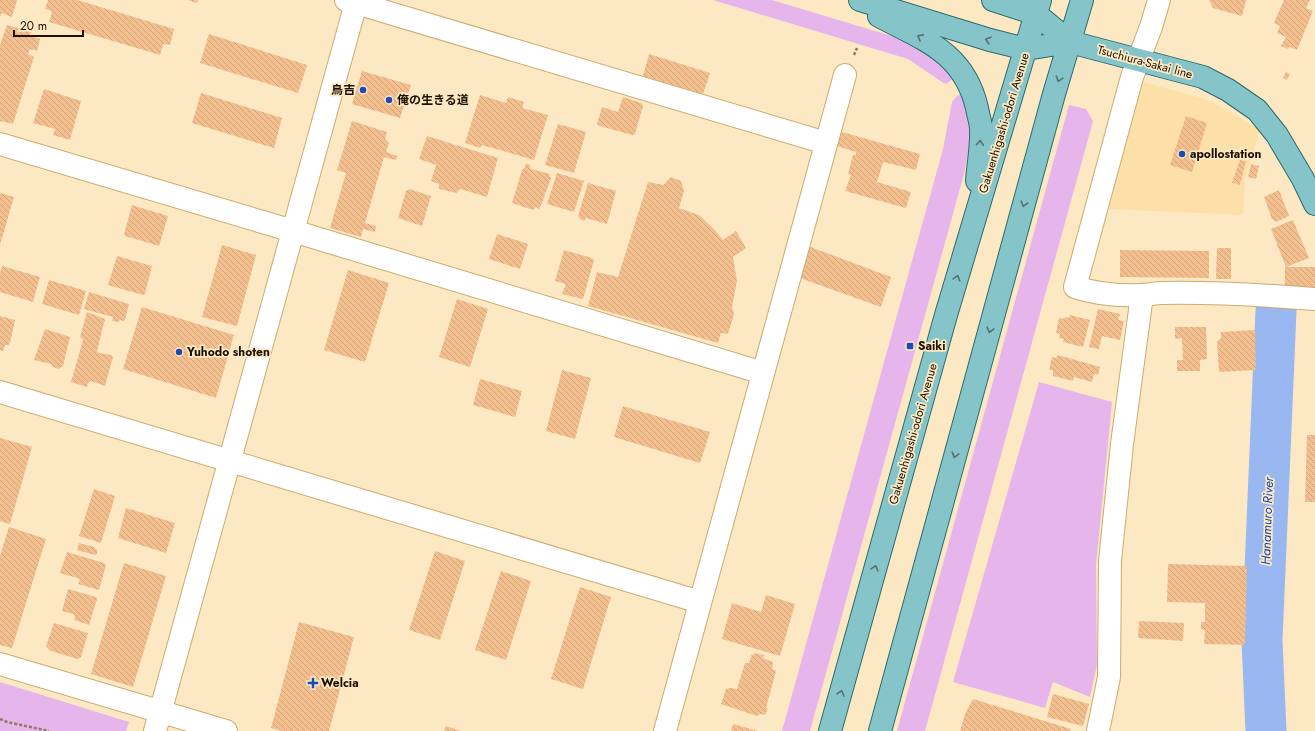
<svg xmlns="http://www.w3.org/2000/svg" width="1315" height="731" font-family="Jost,'Noto Sans JP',sans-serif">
	<defs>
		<pattern id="building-back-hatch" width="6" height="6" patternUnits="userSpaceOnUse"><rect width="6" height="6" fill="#f3bf8f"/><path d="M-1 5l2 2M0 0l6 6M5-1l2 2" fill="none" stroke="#d0a37a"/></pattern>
	</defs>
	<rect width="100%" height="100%" fill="#fce9c4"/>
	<path fill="#fde0a8" d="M1140,81L1208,100L1248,122L1260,131L1245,178L1243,215L1108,209Z"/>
	<path fill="#e6b5eb" d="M713,0H772L895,37L911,44L936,59L954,78L946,84L942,82L908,59Z
		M962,93L971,120L970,141L964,174L810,731H782L943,149L952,102L956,97Z
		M1069,105L1086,109L1093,121L925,731H897Z
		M1039,382L1112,402L1096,565L1097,665L1090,697L1053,682L1045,708L953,682Z
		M0,682L129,722L126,731H0Z"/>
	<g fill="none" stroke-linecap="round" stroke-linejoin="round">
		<path stroke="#99b7f0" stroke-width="41" d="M1266,731L1262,640L1276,311"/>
	</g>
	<path fill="url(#building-back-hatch)" d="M0,0H17L12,17L2,13L0,17Z
		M48,0H77L174,29L170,45L164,44L163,45L160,55L49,22L52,12L49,10L45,9Z
		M188,0H198L197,3Z
		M1209,0H1246L1242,16L1213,8Z
		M1284,0H1310L1306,8L1313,11L1297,50L1289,47L1288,49L1281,46L1286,37L1277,33L1280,26L1274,23Z
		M7,25L31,32L30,35L40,39L37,51L30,49L28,54L34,57L13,124L0,121V45Z
		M209,34L307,65L298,93L200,63Z
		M649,54L710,73L703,94L643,76Z
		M362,71L411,85L400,118L352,104Z
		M1286,72L1290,74L1287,80L1283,78Z
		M44,89L81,101L70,140L53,135L55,129L33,123Z
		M201,93L282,118L274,148L192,123Z
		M480,95L506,103L508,97L524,102L522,108L548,115L534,160L482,145L480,148L465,143Z
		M623,97L641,103L643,106L635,134L632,135L600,126L597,124L602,107L618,112Z
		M1186,116L1207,123L1192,172L1170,165Z
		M352,121L387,132L385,139L389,143L386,152L397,156L396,160L384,157L365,223L376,226L375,232L363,229L361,237L330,228L346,173L337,170Z
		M558,124L586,132L574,173L545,165Z
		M842,132L920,154L916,170L883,162L877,182L911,192L906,208L845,191L851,175L848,174L853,155H856V152L837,146Z
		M427,136L498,158L487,197L460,189L456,193L439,189V184L431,181L436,165L419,159Z
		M1240,160L1246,161L1240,185L1232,183Z
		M526,163L530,165V166L531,169L550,174L549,176L551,178L542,203L539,209L536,207L533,210L512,203L522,170L525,167Z
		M1251,164L1259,166L1256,179L1248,177Z
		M557,173L584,181L574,212L547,204Z
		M671,177L681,181L684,191L679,208L699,215L714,229L723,240L736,231L746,248L733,257L737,281L732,307L734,314L728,334L721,333L718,343L588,306L597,272L618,277L648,182L663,185Z
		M588,183L616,191L607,224L586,218L584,221L580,219L578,216Z
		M409,189L431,196L422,226L398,218L406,191Z
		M1279,190L1289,216L1276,222L1272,219L1264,197Z
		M0,193L14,197L0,245Z
		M132,205L168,216L159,246L125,236L124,234Z
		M1293,220L1309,258L1286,267L1271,229Z
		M497,234L528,244L520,269L489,259Z
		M222,245L256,255L237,326L202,317Z
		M805,245L891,277L881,307L797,277Z
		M1217,248H1231V279H1216Z
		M564,250L592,258L594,260L583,299L562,294L566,284L555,281Z
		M1120,250L1209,251V278L1120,277Z
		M117,256L152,266L145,294L143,295L108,285Z
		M2,266L40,277L33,302L0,292V273Z
		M1285,267H1315V289H1297L1294,286L1285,287Z
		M348,270L389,283L365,362L324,350Z
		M49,280L86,291L79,315L42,304Z
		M89,292L129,304L125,320L124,321L120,320L118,322L112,321L113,317L84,309Z
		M457,299L488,309L470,367L439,357Z
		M142,307L234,335L216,398L123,369Z
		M1098,309L1120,314L1118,320L1124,321L1120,340L1102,336L1099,349L1089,347Z
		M87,312L105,319L97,351L99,353L111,355L113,357L105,386L91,381L88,383L87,387L71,382L83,340L80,337Z
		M1070,315L1090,320L1083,347L1063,342L1064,339L1059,338L1060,334L1056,333L1059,318L1064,319L1065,317L1069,318Z
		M0,316L15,320L10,343L8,345H5L3,351L0,350Z
		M1175,327H1206L1207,359L1200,360V371H1177V360H1183L1182,338L1175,339Z
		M45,329L70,337L63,366L59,369L53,367L51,364L34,360Z
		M1255,330L1256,370L1219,372L1217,342L1221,338V332Z
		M1058,355L1100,367L1098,375L1094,374L1092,382L1074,377L1073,381L1053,376V370H1049L1052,357L1056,358Z
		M562,370L591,378L575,439L546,431Z
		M480,379L522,391L515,417L473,405Z
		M623,406L710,432L700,463L614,437Z
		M1307,435H1315V502H1305Z
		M0,438L32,447L10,524L0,521Z
		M94,489L115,496L101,543L79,536Z
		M126,508L175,523L166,553L118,538Z
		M9,527L46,539L12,648L0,645V556Z
		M79,543L94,547L97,550V554L95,555L77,550Z
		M435,551L465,561L440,640L409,630Z
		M67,552L104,563L106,565L99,590L78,584L80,580L77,578L60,573Z
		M124,563L166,576L133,687L91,674Z
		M1168,564L1247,566L1245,645L1204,644L1205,630L1201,629V622H1205V603L1167,602Z
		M501,571L531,581L506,660L475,650Z
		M580,587L611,597L583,689L551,679Z
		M68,589L96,597L97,599L89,625L74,620L75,615L73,614L62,611Z
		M766,595L795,604L780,656L722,639L732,603L761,612Z
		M1139,621L1184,623L1183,641L1138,638Z
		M299,622L354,637L329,731H282L271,728Z
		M54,623L88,633L81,657L78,659L51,651L46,646Z
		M754,653L764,655L763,658L773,662L772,669L776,671L766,708H768L765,715L760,714L757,716L721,704L726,689L730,688L737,689L745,663H749L752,654L754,655Z
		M1053,694L1089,704L1083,726L1047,717Z
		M973,699L1071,729L1070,731H960L965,714Z
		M733,724L758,731H731Z
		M446,726L461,731H444Z"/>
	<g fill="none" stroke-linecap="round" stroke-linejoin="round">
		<defs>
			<path id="minor" d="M346,0L826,143
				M1159,0L1151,27L1132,77L1075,287C1096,294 1119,296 1141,295C1148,295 1155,293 1162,293C1213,292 1264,295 1315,299
				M0,144L293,231L763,373
				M0,392L700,602
				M0,664L226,731
				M155,731L356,3
				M665,731L845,75
				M1098,731L1109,677L1110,561L1122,444L1142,295"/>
			<path id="major" d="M860,0L990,40L1026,49L1070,42L1203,77L1228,90L1257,110L1277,135L1303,179L1315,204
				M993,0L1036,14L1070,42
				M879,16C924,40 964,52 977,108C978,115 981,122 981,129C982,146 978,164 977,181
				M830,731L946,315L1040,0
				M880,731L1054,94L1082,0"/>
		</defs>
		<use href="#minor" stroke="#cbab6e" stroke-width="24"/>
		<use href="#major" stroke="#2b6b6b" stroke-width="24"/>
		<path stroke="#897a5f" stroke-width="2.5" stroke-dasharray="3 2" stroke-linecap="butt" d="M854,55L857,48
			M0,719L7,722L49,731"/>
		<use href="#minor" stroke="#fff" stroke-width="22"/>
		<use href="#major" stroke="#85c4c9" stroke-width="22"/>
	</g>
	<defs><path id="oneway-chevron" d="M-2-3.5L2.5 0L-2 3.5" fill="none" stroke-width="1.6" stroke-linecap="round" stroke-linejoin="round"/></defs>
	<g stroke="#56736f">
		<use href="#oneway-chevron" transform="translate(920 37) rotate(-152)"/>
		<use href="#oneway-chevron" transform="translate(988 40) rotate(-164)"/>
		<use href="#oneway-chevron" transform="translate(1059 79) rotate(107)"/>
		<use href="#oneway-chevron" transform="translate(980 143) rotate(-86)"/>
		<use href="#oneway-chevron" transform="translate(1024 204) rotate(105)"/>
		<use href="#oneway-chevron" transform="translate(957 278) rotate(-73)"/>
		<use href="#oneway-chevron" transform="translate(990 330) rotate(105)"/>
		<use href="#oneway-chevron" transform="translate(955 455) rotate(105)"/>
		<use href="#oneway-chevron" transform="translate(875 568) rotate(-74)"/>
		<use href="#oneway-chevron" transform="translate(841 693) rotate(-74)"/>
	</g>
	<g fill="#1c4bb8" stroke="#fce9c4" stroke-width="1.5">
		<circle cx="363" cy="90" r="4"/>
		<circle cx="389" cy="100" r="4"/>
		<circle cx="1182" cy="154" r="4"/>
		<rect x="906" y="342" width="8" height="8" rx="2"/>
		<circle cx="179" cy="352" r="4"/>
		<path d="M311 677h4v4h4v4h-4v4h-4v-4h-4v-4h4z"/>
	</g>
	<g text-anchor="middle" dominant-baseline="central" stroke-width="3.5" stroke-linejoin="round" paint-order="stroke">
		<g font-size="12" fill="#1d1100" stroke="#fce9c4">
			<text transform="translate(1145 62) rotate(15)">Tsuchiura-Sakai line</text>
			<text transform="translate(1004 123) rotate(-73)">Gakuenhigashi-odori Avenue</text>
			<text transform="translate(913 434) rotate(-74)">Gakuenhigashi-odori Avenue</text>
		</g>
		<g font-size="12" font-weight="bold" fill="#1d1100" stroke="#fce9c4" text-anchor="start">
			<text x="355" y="90" text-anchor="end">鳥吉</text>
			<text x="397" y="100">俺の生きる道</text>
			<text x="1190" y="154">apollostation</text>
			<text x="918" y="346">Saiki</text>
			<text x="187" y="352">Yuhodo shoten</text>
			<text x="321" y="683">Welcia</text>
		</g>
		<g font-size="13" font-style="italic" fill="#1644af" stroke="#fce9c4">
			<text transform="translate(1267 521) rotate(-88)">Hanamuro River</text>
		</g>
	</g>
	<path d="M14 30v6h69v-6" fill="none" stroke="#1d1100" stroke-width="2"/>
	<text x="20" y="30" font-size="12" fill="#1d1100" stroke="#fce9c4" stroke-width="3" paint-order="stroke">20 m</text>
</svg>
